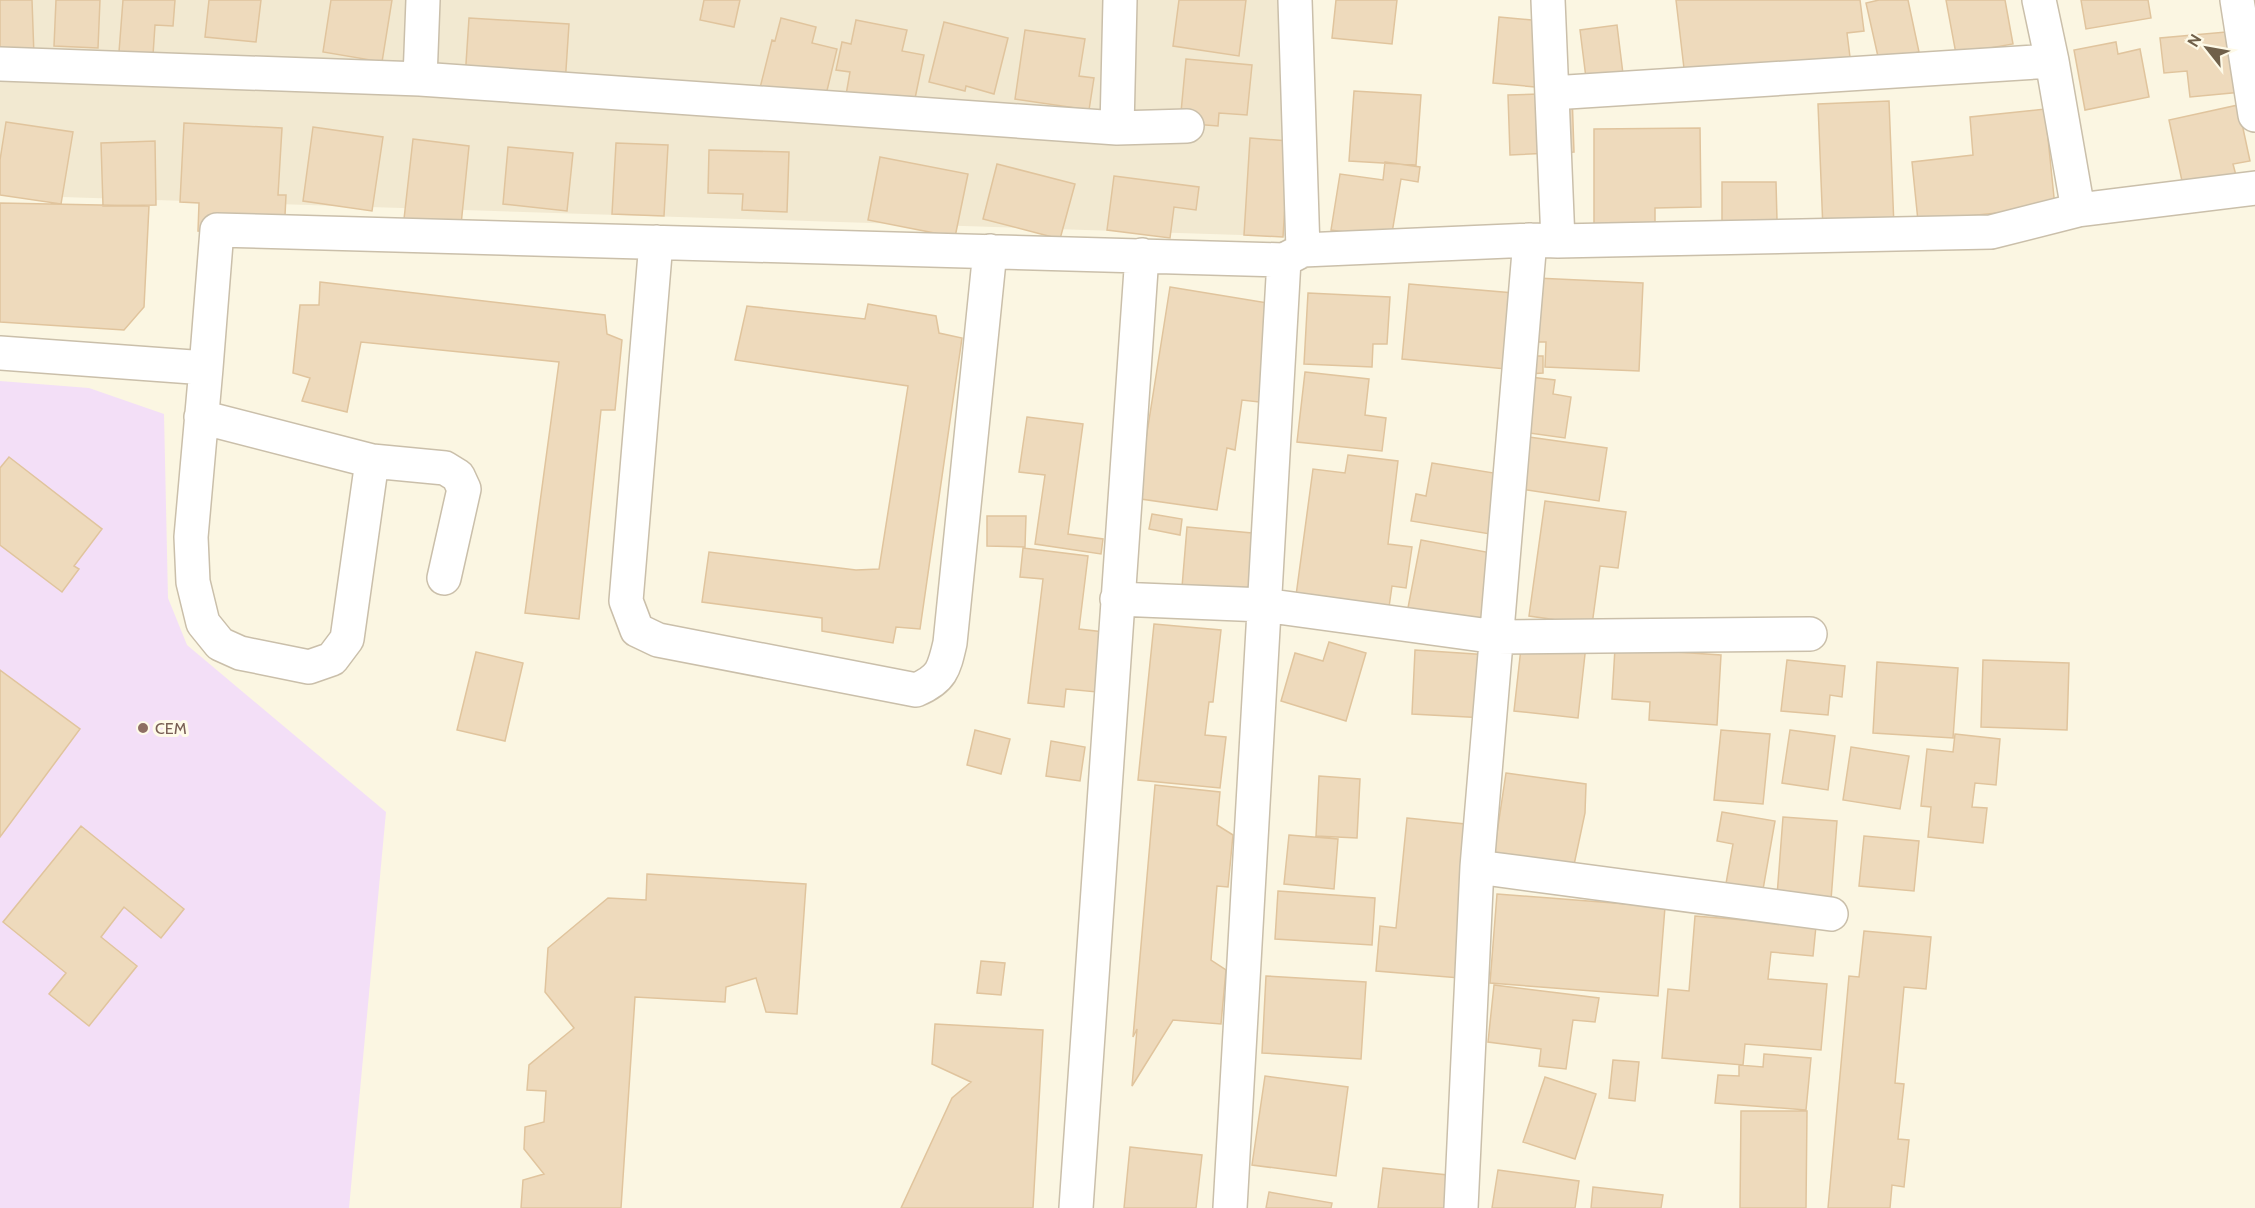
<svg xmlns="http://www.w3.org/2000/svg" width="2255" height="1208" font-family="Cabin,sans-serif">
	<rect width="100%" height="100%" fill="#fbf6e2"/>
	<path fill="#f2e9d1" d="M0,0H1286L1301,237L0,195Z"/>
	<path fill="#f3dff7" d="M0,381L89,388L164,414L168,598L187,645L386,812L349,1208H0Z"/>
	<path fill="#eedabc" stroke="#e0c49d" stroke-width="1.5" d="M0,0H32L34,56L0,57Z
		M56,0H100L98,48L54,46Z
		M123,0H175L173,26L155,25L153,55L119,52Z
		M209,0H261L256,42L205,37Z
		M331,0H392L382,62L323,52Z
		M704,0H740L734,27L700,20Z
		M1179,0H1246L1239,56L1173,46Z
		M1336,0H1397L1392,44L1332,38Z
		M1676,0H1860L1864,31L1847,33L1850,57L1685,77Z
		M1879,0H1908L1919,52L1879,61L1866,3Z
		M1946,0H2005L2013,44L1956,54Z
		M2081,0H2148L2151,18L2086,29Z
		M1499,17L1563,23L1557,89L1493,83Z
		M469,18L569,24L565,85L465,79Z
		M781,18L816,27L812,43L837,49L824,103L760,88L772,40L775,41Z
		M856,20L907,30L902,51L924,55L913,108L846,95L850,72L836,70L842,42L851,44Z
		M944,22L1008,38L994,94L966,86L965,91L929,82Z
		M1617,25L1624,82L1587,86L1580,30Z
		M1025,30L1085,39L1079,76L1094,78L1089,110L1015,99Z
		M2237,31L2242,92L2190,97L2187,71L2164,73L2160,38Z
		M2116,42L2118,54L2140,49L2149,97L2085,110L2074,50Z
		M1186,59L1252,65L1247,115L1219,113L1218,126L1180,123Z
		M1354,91L1421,95L1416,165L1349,161Z
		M1572,93L1574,152L1510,155L1508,95Z
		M1889,101L1894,227L1823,230L1818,104Z
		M2238,105L2250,161L2233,164L2238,183L2185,195L2169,120Z
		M2045,109L2055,207L1918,221L1912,162L1973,155L1970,117Z
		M6,122L73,132L61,204L0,195V160Z
		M184,123L282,128L278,195H286L284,236L198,231L199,203L180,202Z
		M313,127L383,137L372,211L303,201Z
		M1700,128L1701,207L1655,208V229L1594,230V129Z
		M1250,138L1289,141L1283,237L1244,235Z
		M413,139L469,146L461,225L404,219Z
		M155,141L156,205L103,206L101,143Z
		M616,143L668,145L664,216L612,214Z
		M508,147L573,153L567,211L503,204Z
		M709,150L789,152L787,212L742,210L743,194L708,193Z
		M880,157L968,174L955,237L868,220Z
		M1385,162L1420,167L1418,182L1401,179L1391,239L1331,230L1340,174L1383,180Z
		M997,164L1075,184L1060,239L983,219Z
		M1114,176L1199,187L1196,210L1174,207L1170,238L1107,230Z
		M1722,182H1776L1777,220H1752L1751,235H1722Z
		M0,203L149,206L144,307L124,330L0,322Z
		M1536,278L1643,283L1639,371L1545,367L1546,342H1532Z
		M320,282L605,315L607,334L622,340L615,410H601L579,619L525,613L559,362L361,342L347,412L302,401L310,378L293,373L300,305H319Z
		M1409,284L1514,293L1506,369L1402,359Z
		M1170,287L1274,304L1259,402L1242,400L1235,450L1227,448L1217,510L1134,498L1143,439H1146Z
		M1308,293L1390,297L1387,344H1373L1372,367L1304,364Z
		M868,304L936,316L939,333L962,338L920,629L896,627L893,643L822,631V618L702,602L709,552L856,570L879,569L908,386L735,360L747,306L865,319Z
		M1528,356H1543V373L1528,374Z
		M1305,372L1369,379L1365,415L1386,418L1382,451L1297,442Z
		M1530,377L1555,380L1553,394L1571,397L1565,438L1522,432Z
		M1027,417L1083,424L1068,534L1103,539L1101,554L1035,544L1045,475L1019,472Z
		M1529,437L1607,448L1599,501L1521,489Z
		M1348,455L1398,461L1388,544L1412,547L1406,588L1392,586L1388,614L1295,603L1313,469L1345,473Z
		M9,457L102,529L74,566L79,569L62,592L0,545V468Z
		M1432,463L1500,474L1490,534L1411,521L1416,494L1426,496Z
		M1545,501L1626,512L1618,568L1600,566L1592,625L1529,616Z
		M1152,514L1182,519L1180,535L1149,529Z
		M987,516H1026L1025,547L987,546Z
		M1187,527L1263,534L1258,595L1182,587Z
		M1421,540L1497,554L1483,627L1407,613Z
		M1023,548L1088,556L1079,629L1104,632L1097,692L1066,689L1064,707L1028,703L1043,579L1020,577Z
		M1154,624L1221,630L1213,702H1209L1205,735L1226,737L1220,788L1138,780Z
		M1522,639L1586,645L1578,718L1514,711Z
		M1329,642L1366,653L1346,721L1281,701L1295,653L1323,661Z
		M1615,648L1721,655L1717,725L1649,720L1650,702L1612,699Z
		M1415,650L1490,655L1486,718L1412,714Z
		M476,652L523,663L505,741L457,730Z
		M1787,660L1845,666L1842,697L1830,695L1828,715L1781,711Z
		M1983,660L2069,663L2067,730L1981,727Z
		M1877,662L1958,668L1953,738L1873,733Z
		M0,670L80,729L0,837Z
		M975,730L1010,739L1001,774L967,765Z
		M1721,730L1770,734L1763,804L1714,800Z
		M1790,730L1835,736L1828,790L1782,783Z
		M1955,734L2000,739L1996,785L1975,783L1972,807L1987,808L1983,843L1928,837L1931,807L1921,806L1927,749L1953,752Z
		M1051,741L1085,747L1080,781L1046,776Z
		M1851,747L1909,756L1900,809L1843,800Z
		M1506,773L1586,784L1585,813L1574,865L1494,853Z
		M1319,776L1360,779L1357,838L1316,836Z
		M1155,785L1220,792L1217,825L1233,835L1228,887L1217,886L1211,960L1226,970L1221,1024L1173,1020L1132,1086L1137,1029L1133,1037Z
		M1722,812L1775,821L1761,901L1724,895L1733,844L1717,841Z
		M1783,817L1837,821L1831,900L1777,896Z
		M1407,818L1475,825L1460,978L1376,971L1380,926L1396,928Z
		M81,826L184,909L161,938L124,907L101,937L137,966L89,1026L49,994L66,973L3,922Z
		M1289,835L1338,839L1334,889L1284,884Z
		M1864,836L1919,841L1914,891L1859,886Z
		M647,874L806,884L797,1014L766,1012L756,978L726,987L725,1002L635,997L621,1208H521L523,1180L544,1174L524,1149L525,1127L544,1122L546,1091L527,1090L529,1065L574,1028L545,992L548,948L608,898L646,900Z
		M1278,891L1375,898L1372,945L1275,939Z
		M1497,894L1665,907L1658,996L1490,983Z
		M1695,916L1816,926L1813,956L1771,952L1768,979L1827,984L1821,1050L1745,1044L1743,1065L1662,1058L1668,989L1689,991Z
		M1864,931L1931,937L1926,989L1904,987L1895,1083L1904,1084L1898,1139L1909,1140L1904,1187L1892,1185L1890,1208H1828L1849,976L1859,977Z
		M981,961L1005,963L1001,995L977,993Z
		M1266,976L1366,982L1361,1059L1262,1053Z
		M1494,985L1599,998L1595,1022L1573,1020L1566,1069L1539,1066L1541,1049L1488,1042Z
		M935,1024L1043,1030L1033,1208H901L952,1098L971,1082L932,1064Z
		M1764,1054L1811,1058L1806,1110L1715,1103L1718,1075L1739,1076V1065L1763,1067Z
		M1613,1060L1639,1062L1635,1101L1609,1098Z
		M1265,1076L1348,1087L1336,1176L1252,1165Z
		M1545,1077L1596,1094L1575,1159L1523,1142Z
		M1741,1111H1807L1806,1208H1740Z
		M1130,1147L1202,1155L1196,1208H1124Z
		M1383,1168L1457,1176L1453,1208H1378Z
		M1498,1170L1579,1181L1575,1208H1492Z
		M1593,1187L1663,1195L1661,1208H1591Z
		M1269,1192L1332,1203L1331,1208H1266Z"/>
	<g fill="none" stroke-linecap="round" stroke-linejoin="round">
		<defs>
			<path id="minor" d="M1295,0L1303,250
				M1548,0L1558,241
				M2039,0L2052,61L2078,210
				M2237,0L2255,115
				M0,64L420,79L1117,128L1187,126
				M420,79L423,0
				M1552,93L2052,61
				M1117,128L1120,0
				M656,242L626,601L637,630L658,640L916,690C942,679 944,669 950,643L990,251
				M0,353L206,368L217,230L1284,260L1303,250L1530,240L1558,241L1991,232L2078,210L2255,188
				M206,368L191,537L193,582L203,623L220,644L240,653L309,667L332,659L347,639L372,461L445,468L458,476L464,489L444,578
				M201,417L372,461
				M1117,599L1264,605L1497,637L1810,634
				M1477,867L1831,914
				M1076,1208L1142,255
				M1230,1208L1284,260
				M1461,1208L1477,867L1530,240"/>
		</defs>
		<use href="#minor" stroke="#cabfaa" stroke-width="36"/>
		<use href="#minor" stroke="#fff" stroke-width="33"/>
	</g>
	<circle fill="#8d6e63" stroke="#fefae8" stroke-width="2" cx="143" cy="728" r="6"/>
	<g text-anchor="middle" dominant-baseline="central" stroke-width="6" stroke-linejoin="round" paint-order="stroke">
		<g font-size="16" fill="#785e54" stroke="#fefae8" text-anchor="start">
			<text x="155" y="728">CEM</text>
		</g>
	</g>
	<g transform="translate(2207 48) rotate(301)" stroke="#fefae8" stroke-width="4.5" paint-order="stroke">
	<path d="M0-4.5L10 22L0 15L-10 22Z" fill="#70604a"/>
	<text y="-9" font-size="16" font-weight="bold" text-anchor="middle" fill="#70604a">N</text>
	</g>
</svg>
